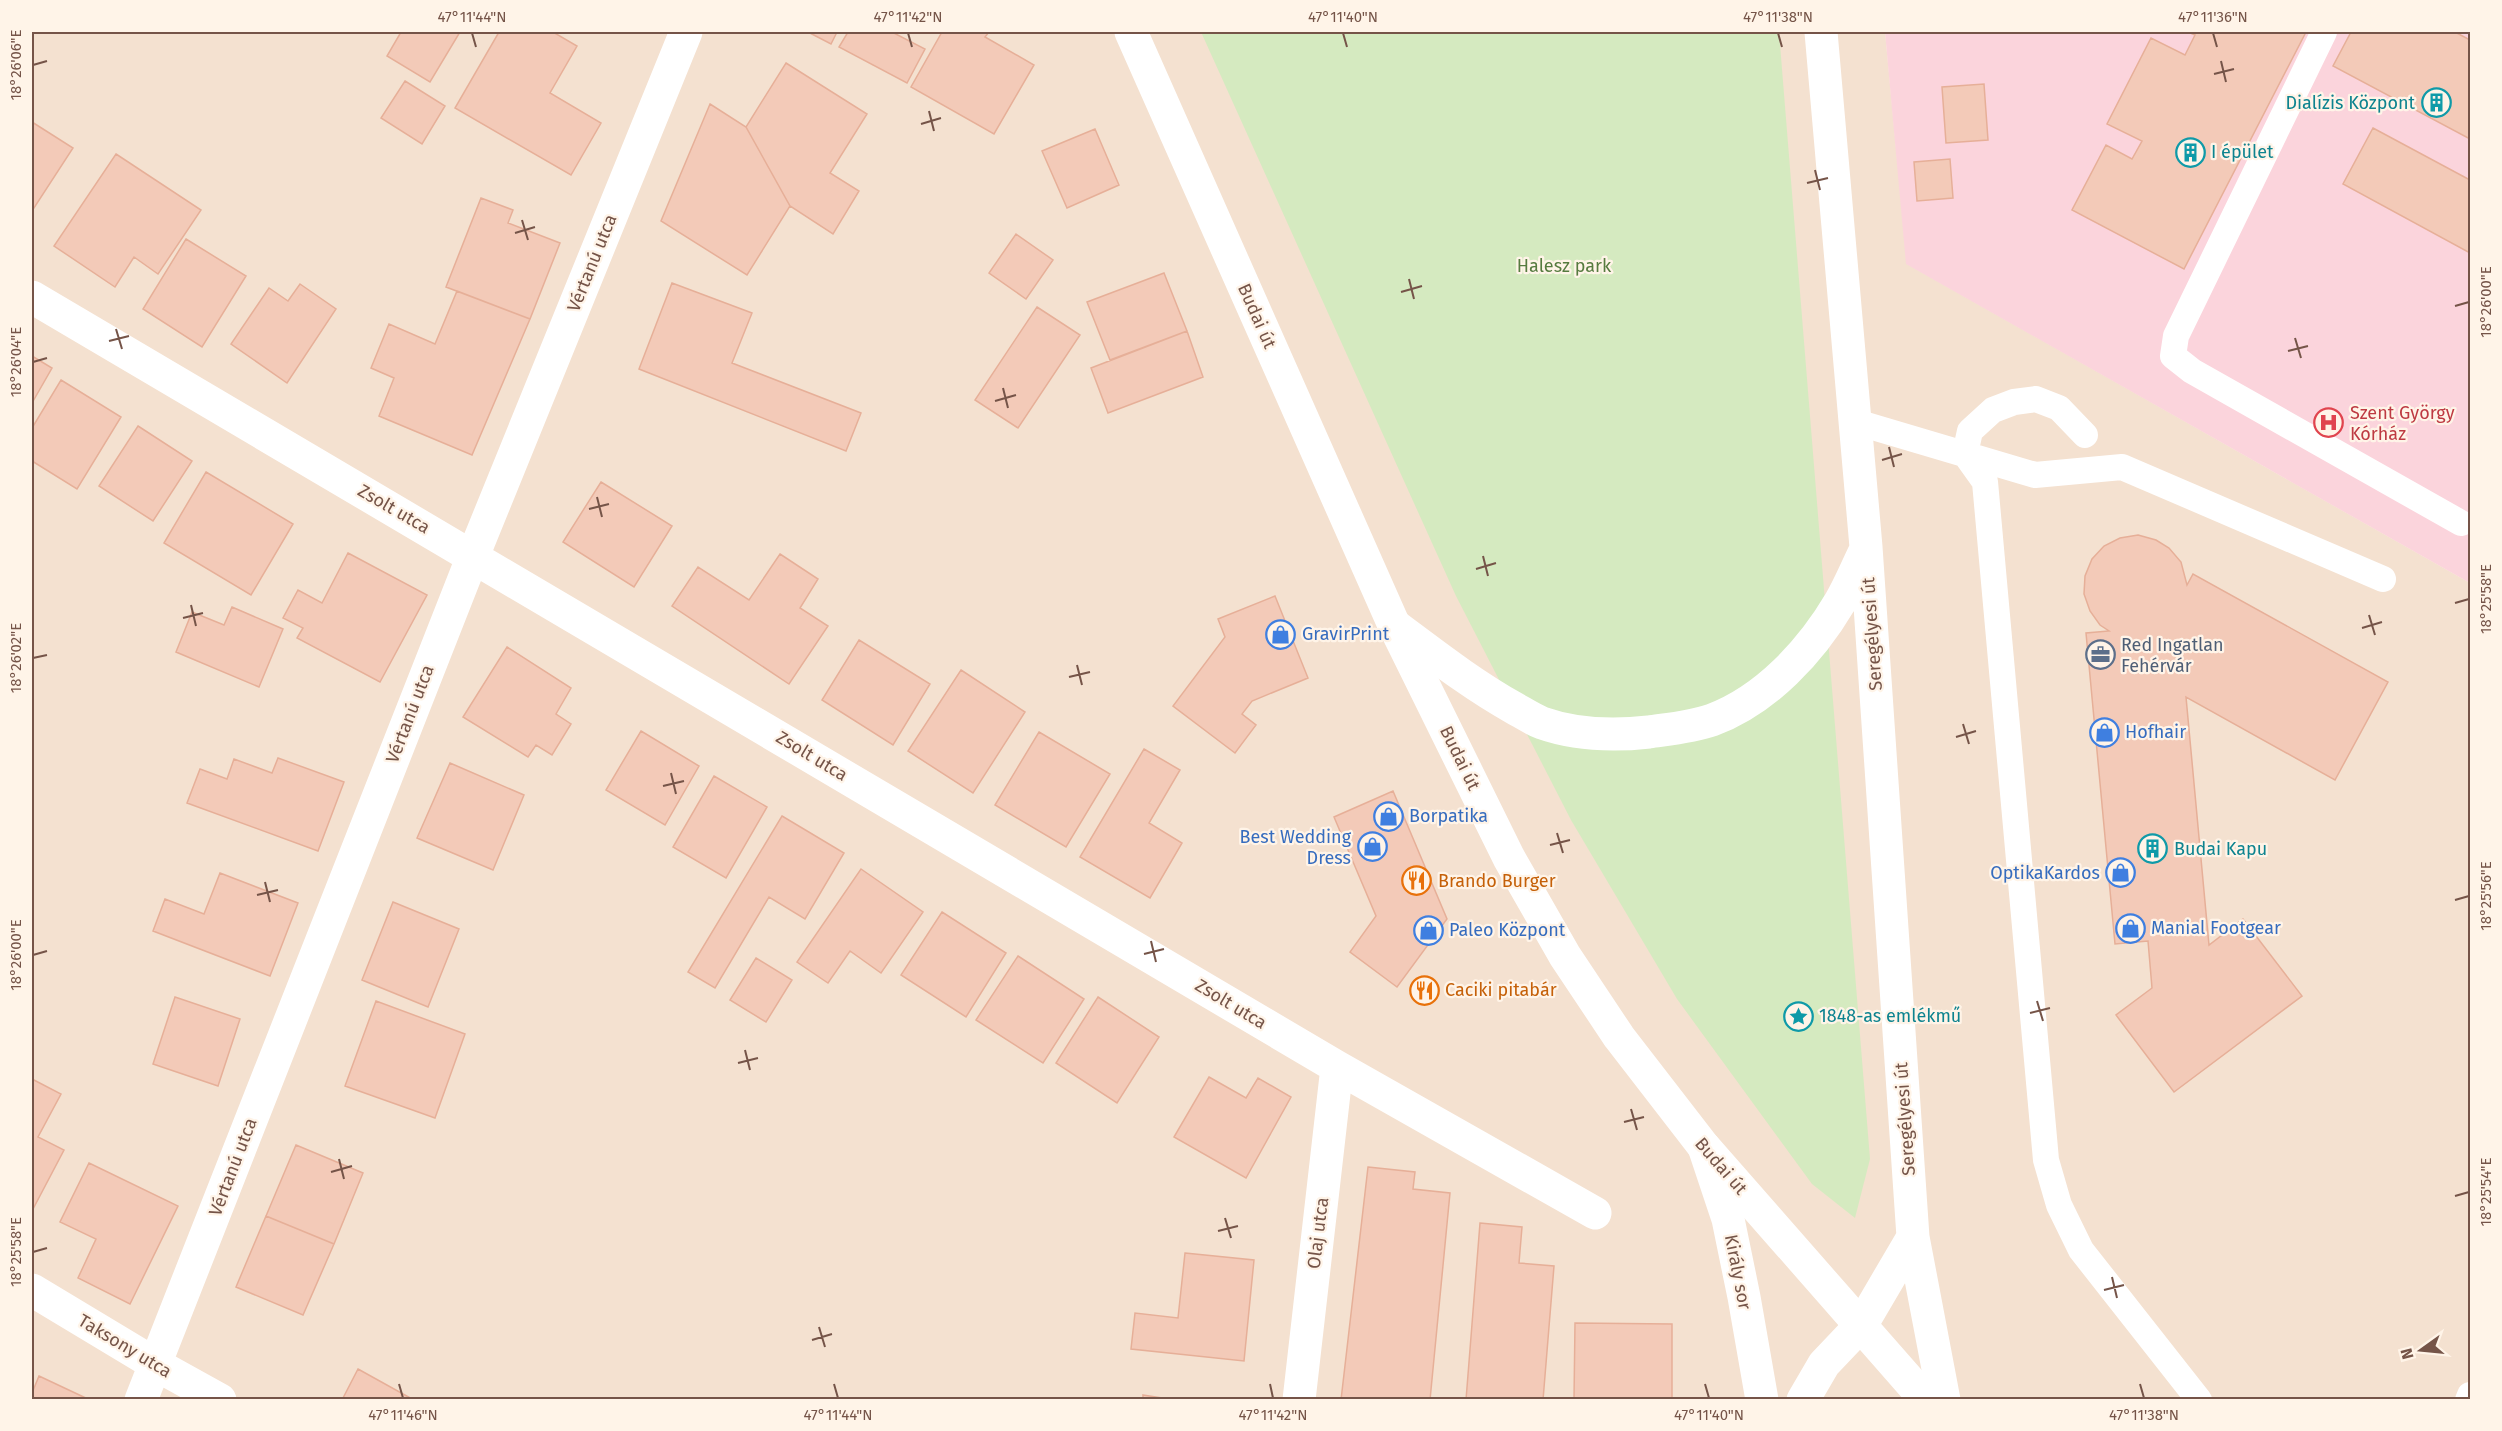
<svg xmlns="http://www.w3.org/2000/svg" width="2502" height="1431" font-family="'Fira Sans',sans-serif">
	<rect width="100%" height="100%" fill="#fdf0e1"/>
	<path fill="#f4e1d0" d="M32,32H1885L1907,264L2470,583V1399H32Z"/>
	<path fill="#fbd4dc" d="M1885,32H2470V583L1906,264Z"/>
	<path fill="#d5eac0" d="M1201,32H1779L1870,1159L1855,1218L1812,1184L1677,999L1571,820L1456,596Z"/>
	<path fill="#f3cab8" stroke="#e6af98" stroke-width="1.5" d="M401,32H460L430,82L387,56Z
		M499,32H553L577,46L550,93L601,123L571,175L455,108Z
		M808,32H837L831,44Z
		M848,32H892L925,49L907,83L839,47Z
		M942,32H989L985,37L1034,65L994,134L911,87Z
		M2188,32H2306L2184,269L2072,210L2106,145L2132,159L2142,141L2107,124L2151,38L2185,55L2195,35Z
		M2351,32H2455L2470,40V139L2333,66Z
		M786,63L867,114L830,173L859,191L833,234L790,206L746,127Z
		M405,81L445,106L422,144L381,118Z
		M1984,84L1988,140L1946,143L1942,87Z
		M710,104L746,127L790,206L747,275L661,221Z
		M32,122L73,148L32,211Z
		M2373,128L2470,180V253L2343,184Z
		M1095,129L1119,185L1067,208L1042,151Z
		M116,154L201,210L158,274L134,257L115,287L54,246Z
		M1950,159L1953,198L1917,201L1914,162Z
		M481,198L513,210L508,223L560,243L530,319L446,287Z
		M1016,234L1053,260L1026,299L989,273Z
		M186,239L246,276L202,347L143,309Z
		M1164,273L1187,331L1110,360L1087,302Z
		M672,283L752,313L732,363L861,413L846,451L639,369Z
		M300,284L336,309L287,383L231,344L269,288L288,301Z
		M457,291L530,319L472,455L379,416L394,378L371,368L389,324L435,344Z
		M1037,307L1080,335L1018,428L975,400Z
		M1187,331L1203,377L1108,413L1091,368Z
		M32,356L52,368L32,403Z
		M61,380L121,417L77,489L32,461V428Z
		M138,426L192,461L153,521L99,486Z
		M206,472L293,524L251,595L164,543Z
		M601,482L672,526L634,587L563,542Z
		M2138,535L2156,540L2169,548L2181,562L2187,585L2193,574L2388,682L2335,780L2186,697L2209,945L2243,919L2302,996L2174,1092L2116,1015L2152,988L2148,941L2115,944L2086,633L2109,631L2100,625L2090,611L2084,594L2085,576L2092,559L2104,546L2120,538Z
		M348,553L427,595L380,682L297,638L303,628L283,618L298,590L322,603Z
		M780,554L818,579L800,608L828,626L789,684L672,606L698,567L749,600Z
		M1275,596L1308,678L1252,701L1242,714L1256,725L1235,753L1173,706L1225,637L1218,619Z
		M232,607L283,629L259,687L176,652L192,612L224,625Z
		M859,640L930,684L893,745L822,700Z
		M507,647L571,688L556,714L571,724L552,755L536,745L528,757L463,717Z
		M961,670L1025,712L973,793L908,751Z
		M641,731L699,766L665,825L606,790Z
		M1039,732L1110,774L1066,847L995,805Z
		M1144,749L1180,770L1149,823L1182,843L1150,898L1080,857Z
		M278,758L344,782L318,851L187,803L200,769L227,779L234,759L272,773Z
		M450,763L524,795L493,870L417,838Z
		M714,776L767,807L726,878L673,847Z
		M1393,791L1447,919L1397,987L1350,952L1376,916L1334,817Z
		M782,816L844,853L805,919L769,897L715,988L688,972Z
		M861,869L923,912L881,973L850,951L828,983L797,962Z
		M220,873L298,903L270,976L153,931L165,899L204,914Z
		M393,902L459,929L428,1007L362,980Z
		M942,912L1006,953L966,1017L901,975Z
		M1018,956L1084,999L1043,1063L976,1020Z
		M756,958L792,980L766,1022L730,1000Z
		M175,997L240,1019L218,1086L153,1064Z
		M1098,997L1159,1037L1117,1103L1056,1063Z
		M376,1001L465,1034L435,1118L345,1086Z
		M1209,1077L1246,1098L1258,1078L1291,1097L1246,1178L1174,1137Z
		M32,1079L61,1094L38,1137L64,1150L33,1209L32,1208Z
		M296,1145L363,1173L334,1244L266,1216Z
		M89,1163L178,1206L130,1304L78,1278L96,1239L60,1222Z
		M1368,1167L1415,1172L1413,1189L1450,1193L1430,1400H1341Z
		M266,1216L334,1244L303,1315L236,1287Z
		M1480,1223L1522,1227L1519,1263L1554,1266L1543,1400H1466Z
		M1185,1253L1254,1260L1244,1361L1131,1349L1135,1313L1178,1318Z
		M1575,1323L1672,1324V1400H1574Z
		M358,1369L414,1400H342Z
		M39,1376L90,1400H32V1393Z
		M1143,1395L1175,1400H1143Z"/>
	<g fill="none" stroke-linecap="round" stroke-linejoin="round">
		<path stroke="#fff" stroke-width="26" d="M2324,32L2176,336L2173,356L2192,371L2461,523
			M1856,422L2035,475L2122,467L2383,579
			M2085,435L2059,408L2036,399L2014,402L1993,410L1970,431L1965,454L1985,482L2046,1160L2059,1205L2081,1250L2199,1400
			M2468,1400L2470,1395"/>
		<path stroke="#fff" stroke-width="33" d="M1821,32L1866,547L1913,1237L1944,1400
			M32,297L1337,1067L1595,1213
			M1394,625C1433,654 1471,684 1514,708C1523,713 1532,719 1542,723C1576,735 1613,736 1649,732C1670,729 1692,727 1712,720C1766,700 1811,651 1840,602C1850,585 1857,567 1866,549
			M1704,1147L1728,1219L1744,1297L1762,1400
			M32,1290L155,1364L220,1400
			M141,1400L473,556L686,32
			M1299,1400L1337,1067
			M1803,1400L1824,1364L1862,1324L1913,1237"/>
		<path stroke="#fff" stroke-width="33" d="M1131,32L1394,625L1509,858L1565,956L1619,1037L1704,1147L1926,1400"/>
	</g>
	<path fill="none" stroke="#755448" stroke-width="2" d="M472,33L476,47M908,33L912,47M1343,33L1347,47M1778,33L1782,47M2213,33L2217,47M2221,61L2226,82M33,65L47,61M2214,74L2234,69M929,111L934,131M921,124L941,118M1815,170L1820,190M1807,183L1828,178M522,220L528,240M515,233L535,227M1409,279L1414,299M1401,292L1422,286M2455,306L2469,302M116,329L122,349M2295,338L2301,358M109,341L129,336M2288,351L2308,346M33,362L47,358M1003,388L1008,408M995,401L1016,395M1889,447L1894,467M1882,460L1902,454M597,497L602,517M589,509L609,504M1483,556L1488,576M1476,569L1496,563M2455,603L2469,599M191,605L196,626M2369,615L2375,635M183,618L203,613M2362,628L2382,622M33,658L47,655M1077,665L1082,685M1069,677L1090,672M1963,724L1969,744M1956,737L1976,731M671,773L676,794M663,786L684,781M1557,833L1563,853M1550,845L1570,840M265,882L270,902M257,895L278,890M2455,900L2469,896M1151,941L1156,962M1144,954L1164,949M33,955L47,951M2037,1001L2043,1021M2030,1013L2050,1008M745,1050L750,1070M738,1063L758,1058M1631,1109L1637,1130M1624,1122L1644,1117M339,1159L344,1179M331,1172L352,1166M2455,1196L2469,1192M1225,1218L1231,1238M1218,1231L1238,1226M33,1252L47,1248M2112,1277L2117,1298M2104,1290L2124,1285M819,1327L825,1347M812,1340L832,1334M399,1384L403,1398M834,1384L838,1398M1270,1384L1273,1398M1705,1384L1709,1398M2140,1384L2144,1398"/>
	<defs>
		<symbol id="building-ring" viewBox="-11 -11 22 22"><circle r="9.5" fill="#fff4e8" stroke="#0f9aa8" stroke-width="1.5"/><path d="M-4-6H4V6H1V3H-1V6H-4ZM-2.5-4.3h1.7v1.8h-1.7ZM.8-4.3h1.7v1.8H.8ZM-2.5-1h1.7V.8h-1.7ZM.8-1h1.7V.8H.8Z" fill="#0f9aa8"/></symbol>
		<symbol id="hospital-ring" viewBox="-11 -11 22 22"><circle r="9.5" fill="#fff4e8" stroke="#e0444e" stroke-width="1.5"/><path d="M-5-5h3v3.5h4V-5h3V5h-3V1.5h-4V5h-3Z" fill="#e0444e"/></symbol>
		<symbol id="shop-ring" viewBox="-11 -11 22 22"><circle r="9.5" fill="#fff4e8" stroke="#3f7fe0" stroke-width="1.5"/><path d="M-5-2.5h2.3a2.7 3.5 0 0 1 5.4 0H5L5.5 6h-11ZM-1.5-2.5h3a1.5 2.3 0 0 0-3 0Z" fill="#3f7fe0"/></symbol>
		<symbol id="office-ring" viewBox="-11 -11 22 22"><circle r="9.5" fill="#fff4e8" stroke="#5c6f8a" stroke-width="1.5"/><path d="M-6-3h4V-5.5h4V-3h4V5H-6ZM-1-4.5V-3h2v-1.5ZM-6 0V1H6V0Z" fill="#5c6f8a"/></symbol>
		<symbol id="restaurant-ring" viewBox="-11 -11 22 22"><circle r="9.5" fill="#fff4e8" stroke="#e8710a" stroke-width="1.5"/><path d="M-5-6h1v4h1v-4h1v4h1v-4h1v5L-1.5 .5V6h-2V.5L-5-1ZM5-6V6H3V1.5H1.5Q1.5-4 5-6Z" fill="#e8710a"/></symbol>
		<symbol id="sight-ring" viewBox="-11 -11 22 22"><circle r="9.5" fill="#fff4e8" stroke="#0f9aa8" stroke-width="1.5"/><path d="M0-6L1.8-2.2L6-1.7L2.9 1.2L3.7 5.4L0 3.3L-3.7 5.4L-2.9 1.2L-6-1.7L-1.8-2.2Z" fill="#0f9aa8"/></symbol>
	</defs>
	<g fill-rule="evenodd">
		<use href="#building-ring" x="2420" y="86" width="33" height="33"/>
		<use href="#building-ring" x="2174" y="136" width="33" height="33"/>
		<use href="#hospital-ring" x="2312" y="406" width="33" height="33"/>
		<use href="#shop-ring" x="1264" y="618" width="33" height="33"/>
		<use href="#office-ring" x="2084" y="638" width="33" height="33"/>
		<use href="#shop-ring" x="2088" y="716" width="33" height="33"/>
		<use href="#shop-ring" x="1372" y="800" width="33" height="33"/>
		<use href="#shop-ring" x="1356" y="830" width="33" height="33"/>
		<use href="#building-ring" x="2136" y="832" width="33" height="33"/>
		<use href="#shop-ring" x="2104" y="856" width="33" height="33"/>
		<use href="#restaurant-ring" x="1400" y="864" width="33" height="33"/>
		<use href="#shop-ring" x="2114" y="912" width="33" height="33"/>
		<use href="#shop-ring" x="1412" y="914" width="33" height="33"/>
		<use href="#restaurant-ring" x="1408" y="974" width="33" height="33"/>
		<use href="#sight-ring" x="1782" y="1000" width="33" height="33"/>
	</g>
	<g text-anchor="middle" dominant-baseline="central" stroke-width="4.5" stroke-linejoin="round" paint-order="stroke">
		<g font-size="18" fill="#0d838f" stroke="#fff4e8" text-anchor="start">
			<text x="2415" y="103" text-anchor="end">Dialízis Központ</text>
			<text x="2211" y="152">I épület</text>
			<text x="2174" y="849">Budai Kapu</text>
			<text x="1819" y="1016">1848-as emlékmű</text>
		</g>
		<g font-size="18" fill="#755448" stroke="#fff4e8">
			<text transform="translate(592 263) rotate(-68)">Vértanú utca</text>
			<text transform="translate(1257 316) rotate(66)">Budai út</text>
			<text transform="translate(394 509) rotate(30)">Zsolt utca</text>
			<text transform="translate(1872 634) rotate(-94)">Seregélyesi út</text>
			<text transform="translate(410 714) rotate(-69)">Vértanú utca</text>
			<text transform="translate(812 756) rotate(31)">Zsolt utca</text>
			<text transform="translate(1460 758) rotate(64)">Budai út</text>
			<text transform="translate(1231 1004) rotate(31)">Zsolt utca</text>
			<text transform="translate(1905 1119) rotate(-94)">Seregélyesi út</text>
			<text transform="translate(1721 1166) rotate(49)">Budai út</text>
			<text transform="translate(233 1167) rotate(-69)">Vértanú utca</text>
			<text transform="translate(1318 1233) rotate(-83)">Olaj utca</text>
			<text transform="translate(1738 1272) rotate(79)">Király sor</text>
			<text transform="translate(125 1346) rotate(31)">Taksony utca</text>
		</g>
		<g font-size="18" fill="#567b3f" stroke="#fff4e8">
			<text x="1564" y="266">Halesz park</text>
		</g>
		<g font-size="18" fill="#be3a42" stroke="#fff4e8" text-anchor="start">
			<text x="2350" y="413">Szent György<tspan x="2350" dy="21">Kórház</tspan></text>
		</g>
		<g font-size="18" fill="#366cbe" stroke="#fff4e8" text-anchor="start">
			<text x="1302" y="634">GravirPrint</text>
			<text x="2125" y="732">Hofhair</text>
			<text x="1409" y="816">Borpatika</text>
			<text x="1351" y="837" text-anchor="end">Best Wedding<tspan x="1351" dy="21">Dress</tspan></text>
			<text x="2100" y="873" text-anchor="end">OptikaKardos</text>
			<text x="2151" y="928">Manial Footgear</text>
			<text x="1449" y="930">Paleo Központ</text>
		</g>
		<g font-size="18" fill="#4e5e75" stroke="#fff4e8" text-anchor="start">
			<text x="2121" y="645">Red Ingatlan<tspan x="2121" dy="21">Fehérvár</tspan></text>
		</g>
		<g font-size="18" fill="#c56008" stroke="#fff4e8" text-anchor="start">
			<text x="1438" y="881">Brando Burger</text>
			<text x="1445" y="990">Caciki pitabár</text>
		</g>
	</g>
	<rect width="2502" height="1431" fill="none" stroke="#fff4e8" stroke-width="66"/>
	<g transform="translate(2421 1350) rotate(255)" stroke="#fff4e8" stroke-width="4.5" paint-order="stroke">
	<path d="M0-4.5L10 22L0 15L-10 22Z" fill="#755448"/>
	<text y="-9" font-size="16" font-weight="bold" text-anchor="middle" fill="#755448">N</text>
	</g>
	<rect x="33" y="33" width="2436" height="1365" fill="none" stroke="#755448" stroke-width="2"/>
	<g font-size="15" text-anchor="middle" fill="#755448">
		<text x="472" y="22">47°11'44"N</text>
		<text x="908" y="22">47°11'42"N</text>
		<text x="1343" y="22">47°11'40"N</text>
		<text x="1778" y="22">47°11'38"N</text>
		<text x="2213" y="22">47°11'36"N</text>
		<text transform="translate(16 65) rotate(-90)" y="5">18°26'06"E</text>
		<text transform="translate(2486 302) rotate(-90)" y="5">18°26'00"E</text>
		<text transform="translate(16 362) rotate(-90)" y="5">18°26'04"E</text>
		<text transform="translate(2486 599) rotate(-90)" y="5">18°25'58"E</text>
		<text transform="translate(16 658) rotate(-90)" y="5">18°26'02"E</text>
		<text transform="translate(2486 896) rotate(-90)" y="5">18°25'56"E</text>
		<text transform="translate(16 955) rotate(-90)" y="5">18°26'00"E</text>
		<text transform="translate(2486 1192) rotate(-90)" y="5">18°25'54"E</text>
		<text transform="translate(16 1252) rotate(-90)" y="5">18°25'58"E</text>
		<text x="403" y="1420">47°11'46"N</text>
		<text x="838" y="1420">47°11'44"N</text>
		<text x="1273" y="1420">47°11'42"N</text>
		<text x="1709" y="1420">47°11'40"N</text>
		<text x="2144" y="1420">47°11'38"N</text>
	</g>
</svg>
